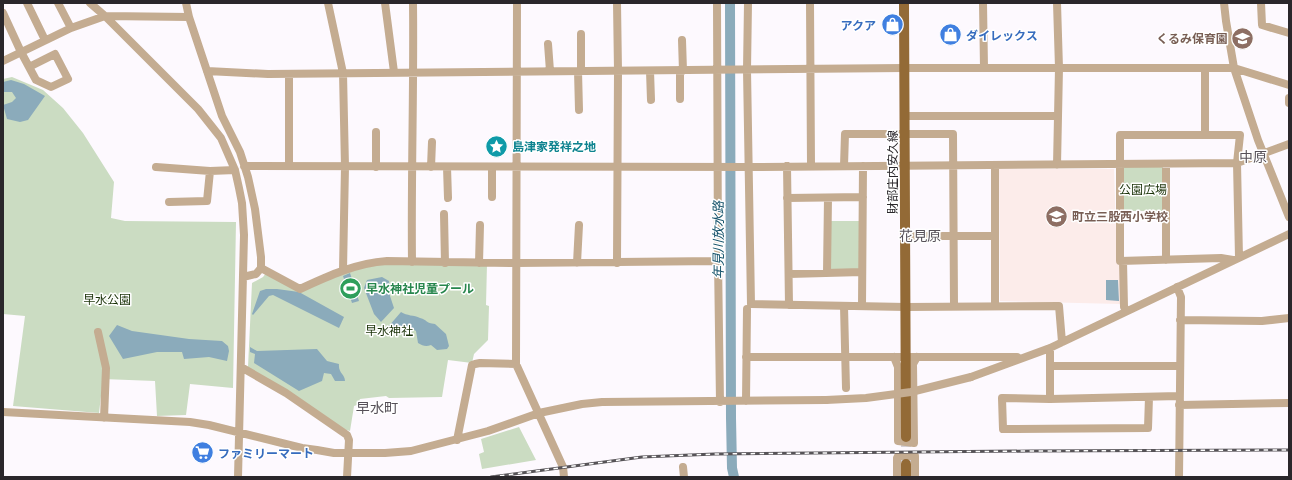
<svg xmlns="http://www.w3.org/2000/svg" width="1292" height="480" font-family="Montserrat,'Noto Sans JP',sans-serif">
	<rect width="100%" height="100%" fill="#fdf9fe"/>
	<path fill="#fcecea" d="M999,169H1114L1117,262L1120,265V304L1000,301Z"/>
	<path fill="#cbdcc2" d="M12,77L43,90L63,108L83,133L114,182L111,218L125,221L236,222L233,388L190,384L186,415L157,416L155,381L103,379L99,413L13,406L25,316L3,314V79Z
		M1122,166L1163,167L1164,211H1123Z
		M831,221H862V270H831Z
		M375,263L487,264L486,305L489,306L488,340L474,354L472,363L448,360L442,397L389,398L386,396L360,399L357,405L354,406L350,431L343,429L248,367L252,283L263,277L266,273L297,290L332,276Z
		M519,427L536,460L482,469L479,454L484,452L481,439Z"/>
	<path fill="#8babbb" d="M11,80L24,84L45,96L28,120L20,122L7,119L3,105L12,102L16,98L12,92H3V82Z
		M350,273L359,301L352,303L343,276Z
		M382,277L389,281L390,296L394,308L381,322L374,314L364,288L367,280Z
		M1106,280H1118L1119,301L1106,300Z
		M266,289H277L299,292L344,317L339,328L273,295L269,296L253,315L252,314L260,291Z
		M401,312C407,316 414,315 420,318C428,320 425,323 435,324L446,334L449,346L447,349L437,350L431,345C426,347 423,346 418,343L416,331C411,327 409,331 404,331C398,332 393,329 388,327Z
		M117,325L132,331L189,339L222,341L228,346L229,351L227,361L209,357L184,359L182,352H157L123,359L109,336Z
		M250,347L257,351L317,349L327,361L339,364C338,373 345,374 345,381H335L331,374L324,373L322,381L299,391L254,363L255,354L250,352Z"/>
	<g fill="none" stroke-linecap="round" stroke-linejoin="round">
		<path stroke="#8babbb" stroke-width="10" d="M730,3L731,418L732,468L734,477"/>
		<path stroke="#d3cfd4" stroke-width="10" stroke-dasharray="10 5" stroke-linecap="butt" d="M906,437V464"/>
		<path stroke="#c4ac91" stroke-width="8" d="M27,3L45,40
			M58,3L71,28
			M90,3L105,16L198,109L221,138L235,170L239,188L242,203L244,235L238,477
			M186,3L189,17L222,116L240,152L248,177L255,209L261,257V268L256,274L243,277
			M328,3L343,73L345,167L343,270
			M385,3L394,72
			M517,3L516,364L563,467L564,477
			M617,3L618,71L617,263
			M717,3L718,261L720,402
			M748,3L747,70L751,304L906,307L1059,306L1062,342
			M810,3L811,166
			M983,3L984,68
			M1224,3L1226,21L1234,68L1258,140L1289,217
			M1261,3L1262,25L1289,33
			M3,13L21,52L36,80L51,87L68,79L55,54L29,67
			M581,34V71
			M682,40L683,71
			M548,44L550,71
			M3,61L71,28L105,16L189,17
			M207,71L268,74L904,68H1234L1289,85
			M578,71L579,110
			M650,71L651,100
			M680,71V99
			M289,74V166
			M1289,98V103
			M904,116H1058
			M1205,135V68
			M1166,164V260
			M1057,165L1059,68L1057,3
			M244,166L749,167L1237,163L1289,144
			M787,166L789,305
			M844,166L845,134H953L954,306
			M156,167L210,171L235,170
			M376,167V132
			M431,167L432,142
			M447,167L448,198
			M492,167V197
			M787,198L863,197
			M169,202L207,201L210,171
			M444,214L445,263
			M905,236H995
			M1233,260L1221,258L1120,261V135H1240L1237,163L1239,257
			M1123,261L1124,307L1127,311
			M412,262C411,176 414,89 413,3
			M479,263L480,225
			M577,263L579,225
			M261,268L300,289C328,276 356,263 387,261L516,263L718,261
			M827,273L828,198
			M789,274L862,272
			M1177,287L1181,297L1179,477
			M844,306L846,388
			M862,306L863,166
			M995,306V165
			M1180,320L1262,321L1289,318
			M98,332L106,368L104,418
			M1050,348V399
			M746,357H1017
			M894,357L898,367V441L914,443L913,364L917,357
			M1050,366H1180
			M241,367L286,393L347,435L349,440L347,477
			M971,377L1050,348L1289,234
			M1149,397L1148,428L1003,429L1002,398L1050,399L1179,396
			M746,401L747,309
			M1179,405L1289,403
			M3,412L190,422L209,425L302,448L317,450L334,453H385L411,451L488,431L539,413L582,404L602,402L826,400
			M457,440L472,365L475,364L480,363L516,364
			M683,467L684,477
			M897,477V458L898,456H915V477"/>
		<path stroke="#936a36" stroke-width="10" d="M904,3L906,437
			M906,477V464"/>
		<defs>
			<path id="rail" d="M491,477L642,457L715,454L1031,451L1289,450"/>
		</defs>
		<use href="#rail" stroke="#565357" stroke-width="3"/>
		<use href="#rail" stroke="#fff" stroke-width="1.5" stroke-dasharray="4.5" stroke-linecap="butt"/>
		<path stroke="#c4ac91" stroke-width="8" d="M826,400L866,398L911,392L971,377"/>
	</g>
	<defs>
		<symbol id="shop-disc" viewBox="-11 -11 22 22"><circle r="9.5" fill="#3f7fe0" stroke="#fff"/><path d="M-5-2.5h2.3a2.7 3.5 0 0 1 5.4 0H5L5.5 6h-11ZM-1.5-2.5h3a1.5 2.3 0 0 0-3 0Z" fill="#fff"/></symbol>
		<symbol id="school-disc" viewBox="-11 -11 22 22"><circle r="9.5" fill="#8d6e63" stroke="#fff"/><path d="M0-5L7-2L0 1L-7-2ZM-4 1L0 2.5L4 1V4Q0 6-4 4Z" fill="#fff"/></symbol>
		<symbol id="sight-disc" viewBox="-11 -11 22 22"><circle r="9.5" fill="#0f9aa8" stroke="#fff"/><path d="M0-6L1.8-2.2L6-1.7L2.9 1.2L3.7 5.4L0 3.3L-3.7 5.4L-2.9 1.2L-6-1.7L-1.8-2.2Z" fill="#fff"/></symbol>
		<symbol id="stadium-disc" viewBox="-11 -11 22 22"><circle r="9.5" fill="#2e9e5b" stroke="#fff"/><path d="M0-5a6.5 5 0 1 0 0 10a6.5 5 0 1 0 0-10ZM-3.5-1.8h7v3.6h-7Z" fill="#fff"/></symbol>
		<symbol id="supermarket-disc" viewBox="-11 -11 22 22"><circle r="9.5" fill="#3f7fe0" stroke="#fff"/><path d="M-6-5.5h2.5l.6 2H6L4.5 2H-2.5L-4.4-4H-6ZM-1.5 3.2a1.3 1.3 0 1 0 .1 0ZM3 3.2a1.3 1.3 0 1 0 .1 0Z" fill="#fff"/></symbol>
	</defs>
	<g fill-rule="evenodd">
		<use href="#shop-disc" x="880" y="12" width="25" height="25"/>
		<use href="#shop-disc" x="938" y="22" width="25" height="25"/>
		<use href="#school-disc" x="1230" y="26" width="25" height="25"/>
		<use href="#sight-disc" x="484" y="134" width="25" height="25"/>
		<use href="#school-disc" x="1044" y="204" width="25" height="25"/>
		<use href="#stadium-disc" x="338" y="276" width="25" height="25"/>
		<use href="#supermarket-disc" x="190" y="440" width="25" height="25"/>
	</g>
	<g text-anchor="middle" dominant-baseline="central" stroke-width="3" stroke-linejoin="round" paint-order="stroke">
		<g font-size="12" font-weight="bold" fill="#366cbe" stroke="#fff" text-anchor="start">
			<text x="876" y="25" text-anchor="end">アクア</text>
			<text x="966" y="35">ダイレックス</text>
			<text x="218" y="453">ファミリーマート</text>
		</g>
		<g font-size="12" font-weight="bold" fill="#785e54" stroke="#fff" text-anchor="end">
			<text x="1228" y="38">くるみ保育園</text>
			<text x="1072" y="216" text-anchor="start">町立三股西小学校</text>
		</g>
		<g font-size="12" font-weight="bold" fill="#0d838f" stroke="#fff" text-anchor="start">
			<text x="512" y="146">島津家発祥之地</text>
		</g>
		<g font-size="12" fill="#2a272b" stroke="#fff">
			<text transform="translate(892 172) rotate(-90)">財部庄内安久線</text>
		</g>
		<g font-size="12" fill="#1a3208" stroke="#fff">
			<text x="1143" y="189">公園広場</text>
			<text x="107" y="299">早水公園</text>
			<text x="389" y="330">早水神社</text>
		</g>
		<g font-size="12" font-weight="bold" fill="#27864d" stroke="#fff" text-anchor="start">
			<text x="366" y="288">早水神社児童プール</text>
		</g>
		<g font-size="13" font-style="italic" fill="#15526a" stroke="#fff">
			<text transform="translate(718 240) rotate(-90)">年見川放水路</text>
		</g>
		<g font-size="14" fill="#565058" stroke="#fff">
			<text x="1253" y="157">中原</text>
			<text x="920" y="236">花見原</text>
			<text x="377" y="408">早水町</text>
		</g>
	</g>
	<rect width="1292" height="480" fill="none" stroke="#2a272b" stroke-width="8"/>
</svg>
